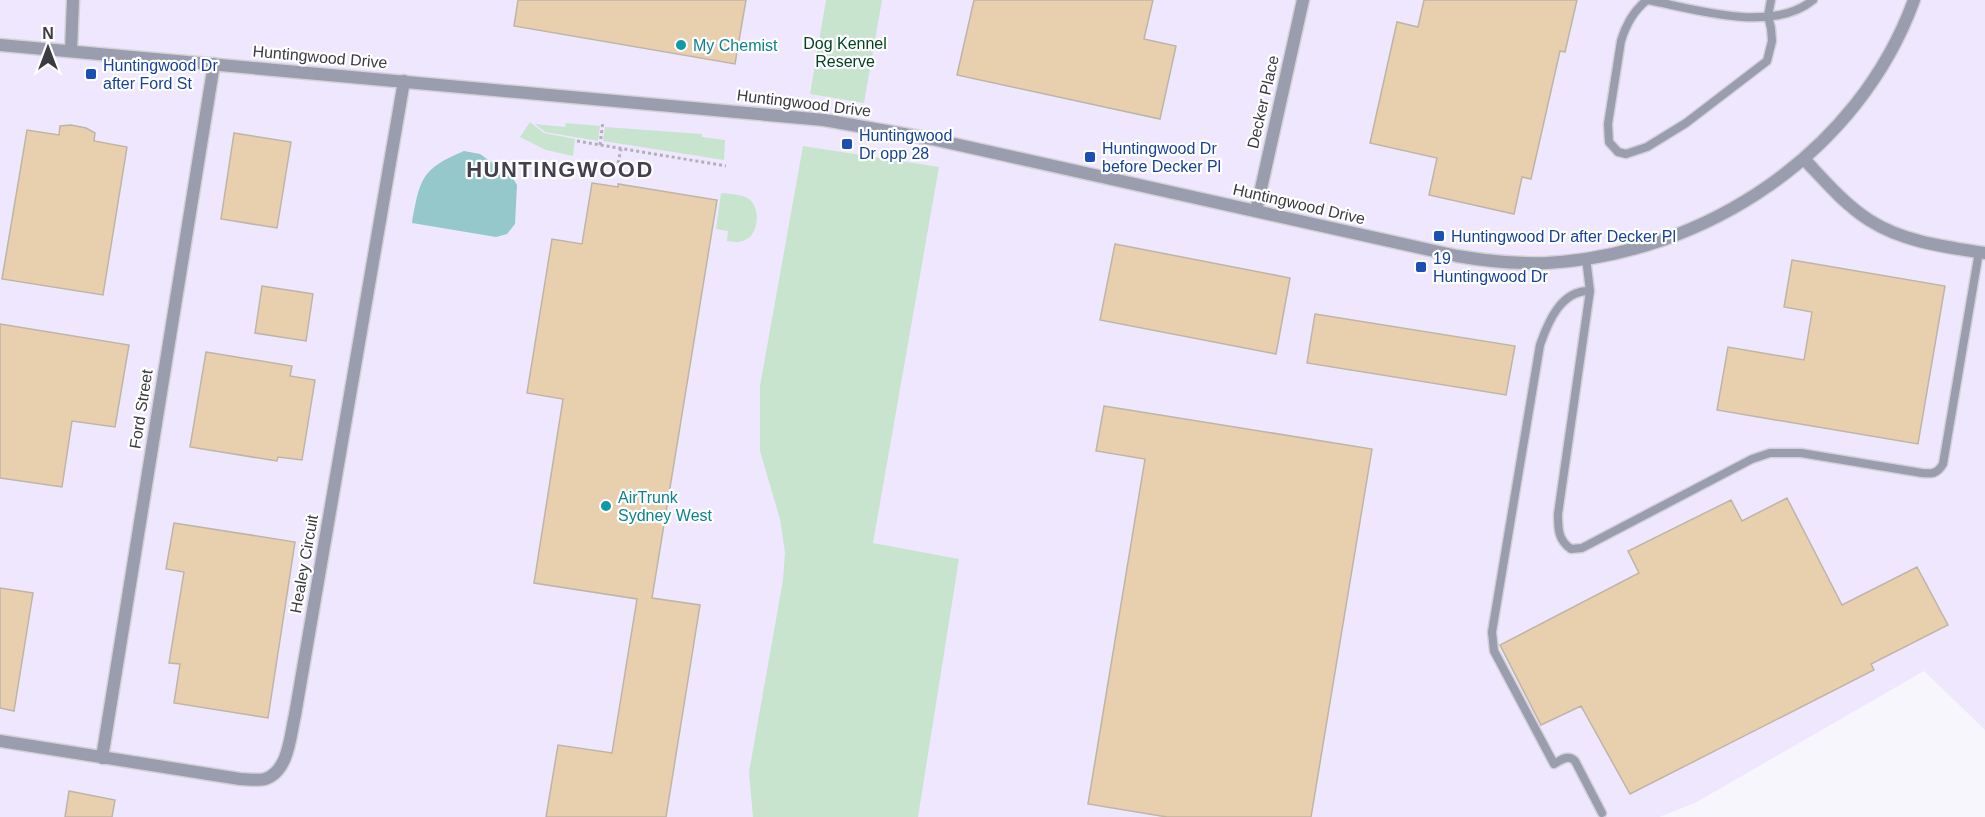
<svg xmlns="http://www.w3.org/2000/svg" width="1985" height="817" font-family="Arial,sans-serif">
	<rect width="100%" height="100%" fill="#f8f6fd"/>
	<path fill="#eee7fe" d="M0,0H1985V730L1924,671L1695,803L1659,817H0Z"/>
	<path fill="#c8e4cf" d="M826,0H882L864,103L810,94Z
		M530,122L544,133L575,139L573,156L546,150L520,137Z
		M566,123L600,126L598,141L545,132L535,124L565,127Z
		M605,127L702,134V137L725,140L724,160L603,141Z
		M803,146L939,167L873,543L959,559L918,817H753L749,772L783,580L785,553L780,519L760,451V386Z
		M721,193C730,194 742,194 749,199C761,208 759,234 745,240C739,243 733,242 727,241L728,231L716,229Z"/>
	<path fill="#95c8ca" d="M464,151L480,154L512,177L517,185L515,224L507,234L496,237L412,223C420,179 421,169 464,151Z"/>
	<path fill="#e8cfad" stroke="#bfb5a7" stroke-width="1.5" d="M518,0H746L735,64L514,26Z
		M974,0H1153L1144,39L1176,46L1160,119L957,75Z
		M1424,0H1577L1565,52L1560,51L1531,179L1522,177L1514,214L1429,195L1437,158L1370,143L1397,22L1418,27Z
		M71,125L86,128L95,133L94,141L127,147L103,295L2,279L27,130L59,135L60,126Z
		M234,133L291,142L277,228L221,219Z
		M592,183L618,187V184L717,200L652,598L700,605L666,817H546L558,745L612,753L637,599L534,583L563,399L527,393L552,239L582,244Z
		M1115,244L1290,278L1276,354L1100,320Z
		M1792,260L1945,286L1918,444L1717,410L1728,347L1804,360L1812,312L1784,307Z
		M262,286L313,294L306,341L255,333Z
		M1315,314L1515,346L1506,395L1307,363Z
		M0,324L129,345L115,427L72,421L62,487L0,478Z
		M206,352L292,366L290,376L315,380L302,460L278,457L277,461L190,447Z
		M1104,406L1372,449L1311,817H1167L1088,804L1145,459L1096,451Z
		M1787,498L1842,605L1917,567L1948,625L1871,664L1874,670L1630,794L1581,706L1541,725L1500,645L1639,573L1628,551L1731,500L1742,521Z
		M174,523L295,542L268,718L174,703L180,664L169,663L184,572L166,569Z
		M0,588L33,593L14,711L0,708Z
		M69,791L115,800L112,817H65Z"/>
	<g fill="none" stroke-linecap="round" stroke-linejoin="round">
		<defs>
			<path id="lane" d="M1647,0C1633,11 1626,24 1621,41L1608,124L1609,142L1618,152L1626,154L1647,147L1686,123L1767,61L1772,41L1771,28L1768,16L1771,0
				M1648,0C1695,9 1772,34 1813,0
				M1586,258L1590,291L1558,514C1558,529 1558,540 1571,549L1582,548L1752,459L1770,453H1801L1922,473C1932,474 1937,474 1943,464L1979,252
				M1590,291C1561,290 1548,322 1540,345L1492,632L1494,651L1554,764C1561,760 1568,754 1575,761L1602,813"/>
			<path id="street" d="M0,45L824,120L932,139L1457,256C1486,261 1517,264 1547,263C1706,254 1859,152 1914,0
				M71,51L73,0
				M1804,159C1824,180 1844,204 1869,220C1903,242 1946,247 1985,253
				M1256,211L1303,0
				M0,741L240,779C248,779 258,781 265,779C289,771 290,736 295,715L404,81
				M102,758L214,64"/>
		</defs>
		<use href="#lane" stroke="#d3d1d8" stroke-width="11"/>
		<use href="#street" stroke="#d3d1d8" stroke-width="15"/>
		<path stroke="#b2b0b7" stroke-width="3" stroke-dasharray="3 3" stroke-linecap="butt" d="M577,141L726,166
			M600,145L603,121
			M618,163L621,149"/>
		<use href="#lane" stroke="#9a9dad" stroke-width="8"/>
		<use href="#street" stroke="#9a9dad" stroke-width="12"/>
	</g>
	<g fill="#0f9aa8" stroke="#fff" stroke-width="2">
		<circle cx="681" cy="45" r="6"/>
		<circle cx="606" cy="506" r="6"/>
	</g>
	<g fill="#1a4fb4" stroke="#fff" stroke-width="2">
		<rect x="85" y="68" width="12" height="12" rx="3"/>
		<rect x="841" y="138" width="12" height="12" rx="3"/>
		<rect x="1084" y="151" width="12" height="12" rx="3"/>
		<rect x="1433" y="230" width="12" height="12" rx="3"/>
		<rect x="1415" y="261" width="12" height="12" rx="3"/>
	</g>
	<g text-anchor="middle" dominant-baseline="central" stroke-width="4.5" stroke-linejoin="round" paint-order="stroke">
		<g font-size="16" fill="#024221" stroke="#fff">
			<text x="845" y="43">Dog Kennel<tspan x="845" dy="18">Reserve</tspan></text>
		</g>
		<g font-size="16" fill="#0d838f" stroke="#fff" text-anchor="start">
			<text x="693" y="45">My Chemist</text>
			<text x="618" y="497">AirTrunk<tspan x="618" dy="18">Sydney West</tspan></text>
		</g>
		<g font-size="16" fill="#3d3b42" stroke="#fff">
			<text transform="translate(320 57) rotate(5)">Huntingwood Drive</text>
			<text transform="translate(1263 102) rotate(-77)">Decker Place</text>
			<text transform="translate(804 103) rotate(7)">Huntingwood Drive</text>
			<text transform="translate(1299 204) rotate(13)">Huntingwood Drive</text>
			<text transform="translate(141 409) rotate(-81)">Ford Street</text>
			<text transform="translate(304 564) rotate(-80)">Healey Circuit</text>
		</g>
		<g font-size="16" fill="#164399" stroke="#fff" text-anchor="start">
			<text x="103" y="65">Huntingwood Dr<tspan x="103" dy="18">after Ford St</tspan></text>
			<text x="859" y="135">Huntingwood<tspan x="859" dy="18">Dr opp 28</tspan></text>
			<text x="1102" y="148">Huntingwood Dr<tspan x="1102" dy="18">before Decker Pl</tspan></text>
			<text x="1451" y="236">Huntingwood Dr after Decker Pl</text>
			<text x="1433" y="258">19<tspan x="1433" dy="18">Huntingwood Dr</tspan></text>
		</g>
		<g font-size="22" font-weight="bold" letter-spacing="1.5" fill="#433f4c" stroke="#fff">
			<text x="560" y="169">HUNTINGWOOD</text>
		</g>
	</g>
	<g transform="translate(48 48)" stroke="#ffffff" stroke-width="4.5" paint-order="stroke">
	<path d="M0-4.5L10 22L0 15L-10 22Z" fill="#3d3b42"/>
	<text y="-9" font-size="16" font-weight="bold" text-anchor="middle" fill="#3d3b42">N</text>
	</g>
</svg>
